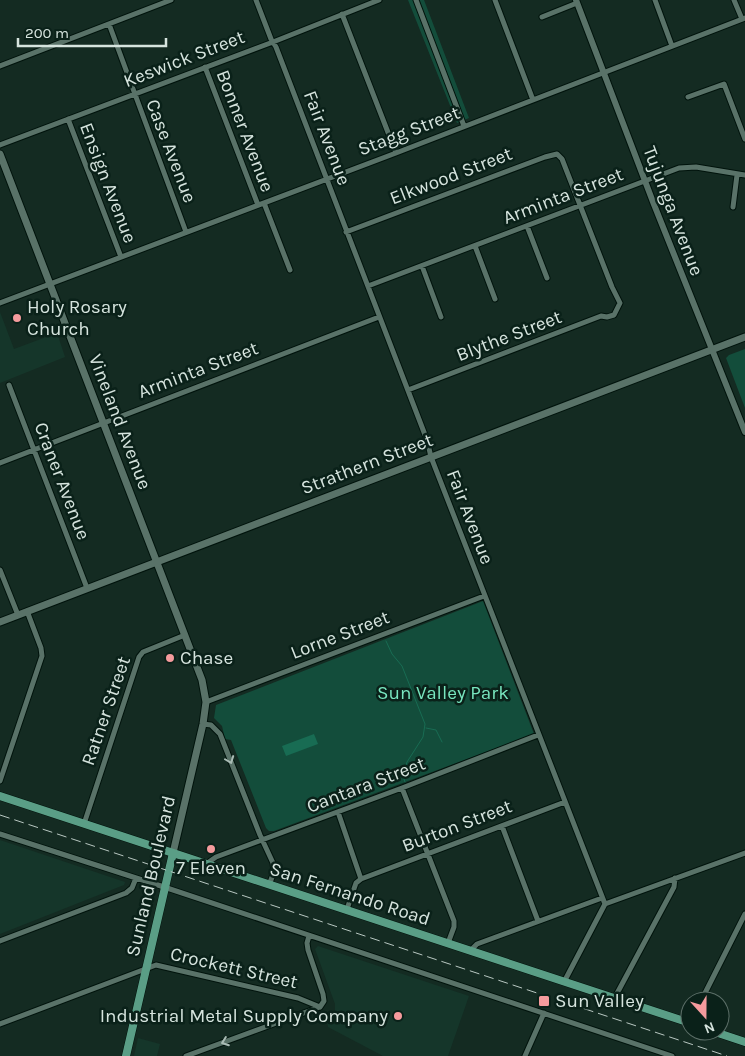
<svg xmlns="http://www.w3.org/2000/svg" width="745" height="1056" font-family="Karla,sans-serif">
	<rect width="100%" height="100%" fill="#142b22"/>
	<path fill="#15362a" d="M0,312L14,349L57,333L65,357L0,383Z
		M0,840L125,882L124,885L0,934Z
		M318,946L469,996L448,1056H383L328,1027L327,1021L332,1018L335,1013V1004L315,949Z
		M138,1038L160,1044L157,1056H134Z"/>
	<path fill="#134d3b" d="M408,0H424L469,118L457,123Z
		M745,349V408L726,358L729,355Z
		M483,601L534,734L274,831H269L266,828L231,740L225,739L222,726L214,718L216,705Z"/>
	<path fill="#186c53" d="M314,734L318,744L286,756L282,746Z"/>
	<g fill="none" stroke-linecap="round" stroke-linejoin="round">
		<path stroke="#186c53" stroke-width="1" d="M386,641L392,654L402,666L425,724L423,737L407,762L403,776L405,782
			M426,728L436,730L442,742"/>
		<defs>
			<path id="minor" d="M256,0L271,39L276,47L427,440L431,457L605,904
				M416,0L464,126
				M495,0L533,100
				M655,0L672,46
				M734,0L742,19
				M342,14L396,153
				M542,17L577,3
				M109,24L186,232
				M0,66L171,0
				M205,67L258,205
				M688,97L724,84L745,139
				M68,119L121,257
				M0,145L273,42L379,0
				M264,203L290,270
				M733,207L737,175
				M527,226L547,278
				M346,232L545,157L557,154L562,159L612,287L620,303L614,315L607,317L601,316L408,390
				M475,246L495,299
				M422,266L441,317
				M368,286L679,168L696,167L745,175
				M0,303L396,153L745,18
				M9,385L87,588
				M0,463L379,317
				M0,570L18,615
				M206,702L484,596
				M203,724L211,725L220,734L260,835L273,863L274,872L269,885
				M0,781L42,656L41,648L27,611
				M402,788L454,921V927L448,943
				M338,812L361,879L356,883L347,909
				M84,824L139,657L143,652L185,635
				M502,826L538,921
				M0,834L164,887L672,1056
				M206,864L216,857L402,788L538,735
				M361,879L565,802
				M605,904L745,853
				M309,936L307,943L308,950L323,994L324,1001L320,1007
				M0,941L126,893L132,888L136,878
				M470,951L477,944L602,898
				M564,982L605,904
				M614,999L674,887L675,878
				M701,1001L745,914
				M0,1024L156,965L298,998L320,1007
				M186,1056L320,1007
				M525,1056L544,1013"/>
			<path id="tertiary" d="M576,0L653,202L745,432"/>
			<path id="secondary" d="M0,154L202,680L206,702L203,724L173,853
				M0,622L745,337"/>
			<path id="primary" d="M0,796L690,1023
				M712,1031L745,1042
				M126,1056L173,853"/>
		</defs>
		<use href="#minor" stroke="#00130c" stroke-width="7"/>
		<use href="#tertiary" stroke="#00130c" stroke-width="8"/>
		<use href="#secondary" stroke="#00130c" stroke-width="9"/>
		<use href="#primary" stroke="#00130c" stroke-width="9"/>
		<use href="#minor" stroke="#597268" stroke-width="5"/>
		<use href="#tertiary" stroke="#597268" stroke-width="6"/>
		<use href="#secondary" stroke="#597268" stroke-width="7"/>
		<use href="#primary" stroke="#5a9e86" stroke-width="8"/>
		<path stroke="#b9c8c2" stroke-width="1" stroke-dasharray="10 5" stroke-linecap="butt" d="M0,815L727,1056"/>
	</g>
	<defs><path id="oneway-chevron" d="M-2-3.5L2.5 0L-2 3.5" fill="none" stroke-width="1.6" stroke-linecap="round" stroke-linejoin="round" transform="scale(1.25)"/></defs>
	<g stroke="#aabcb5">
		<use href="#oneway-chevron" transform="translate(230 760) rotate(69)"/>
		<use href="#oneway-chevron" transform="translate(225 1042) rotate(160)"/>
	</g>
	<g fill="#f59b9d" stroke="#0a2119" stroke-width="2">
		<circle cx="17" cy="318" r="5"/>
		<circle cx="170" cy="658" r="5"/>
		<circle cx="211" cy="849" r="5"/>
		<rect x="538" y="995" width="12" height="12" rx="2.5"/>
		<circle cx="398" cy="1016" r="5"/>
	</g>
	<g text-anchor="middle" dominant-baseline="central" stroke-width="5" stroke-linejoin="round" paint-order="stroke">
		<g font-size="19" fill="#d6e4de" stroke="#0a2119">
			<text transform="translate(184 59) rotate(-21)">Keswick Street</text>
			<text transform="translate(245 131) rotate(69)">Bonner Avenue</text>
			<text transform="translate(409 131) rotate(-21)">Stagg Street</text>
			<text transform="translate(327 138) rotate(69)">Fair Avenue</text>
			<text transform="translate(171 151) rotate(69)">Case Avenue</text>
			<text transform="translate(451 176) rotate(-21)">Elkwood Street</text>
			<text transform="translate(108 183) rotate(69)">Ensign Avenue</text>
			<text transform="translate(563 196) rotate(-21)">Arminta Street</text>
			<text transform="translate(673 211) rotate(69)">Tujunga Avenue</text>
			<text transform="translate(509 336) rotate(-21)">Blythe Street</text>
			<text transform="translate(198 370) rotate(-21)">Arminta Street</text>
			<text transform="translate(120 422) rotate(69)">Vineland Avenue</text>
			<text transform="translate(367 464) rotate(-21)">Strathern Street</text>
			<text transform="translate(62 481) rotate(69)">Craner Avenue</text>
			<text transform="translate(470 517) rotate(69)">Fair Avenue</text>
			<text transform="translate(340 635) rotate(-21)">Lorne Street</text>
			<text transform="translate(106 711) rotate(-71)">Ratner Street</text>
			<text transform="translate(366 785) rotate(-21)">Cantara Street</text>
			<text transform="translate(457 826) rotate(-21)">Burton Street</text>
			<text transform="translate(151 876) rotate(-77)">Sunland Boulevard</text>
			<text transform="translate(350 894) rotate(18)">San Fernando Road</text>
			<text transform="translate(234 968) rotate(13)">Crockett Street</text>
		</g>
		<g font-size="19" fill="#d6e4de" stroke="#0a2119" text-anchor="start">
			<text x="27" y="307">Holy Rosary<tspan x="27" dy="22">Church</tspan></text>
			<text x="180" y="658">Chase</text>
			<text x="211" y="868" text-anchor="middle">7 Eleven</text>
			<text x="555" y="1001">Sun Valley</text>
			<text x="388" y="1016" text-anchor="end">Industrial Metal Supply Company</text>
		</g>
		<g font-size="19" fill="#78e6bf" stroke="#0a2119">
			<text x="443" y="693">Sun Valley Park</text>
		</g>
	</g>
	<g transform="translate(705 1016) rotate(159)"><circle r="24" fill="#0a2119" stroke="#5c6f68"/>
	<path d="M0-4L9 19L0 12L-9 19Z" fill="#f59b9d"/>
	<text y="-8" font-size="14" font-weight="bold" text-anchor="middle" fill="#d6e4de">N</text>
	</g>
	<path d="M18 38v8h148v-8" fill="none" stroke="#d6e4de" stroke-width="2.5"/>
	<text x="25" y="38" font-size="15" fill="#d6e4de" stroke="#0a2119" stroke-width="4" paint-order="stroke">200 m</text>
</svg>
